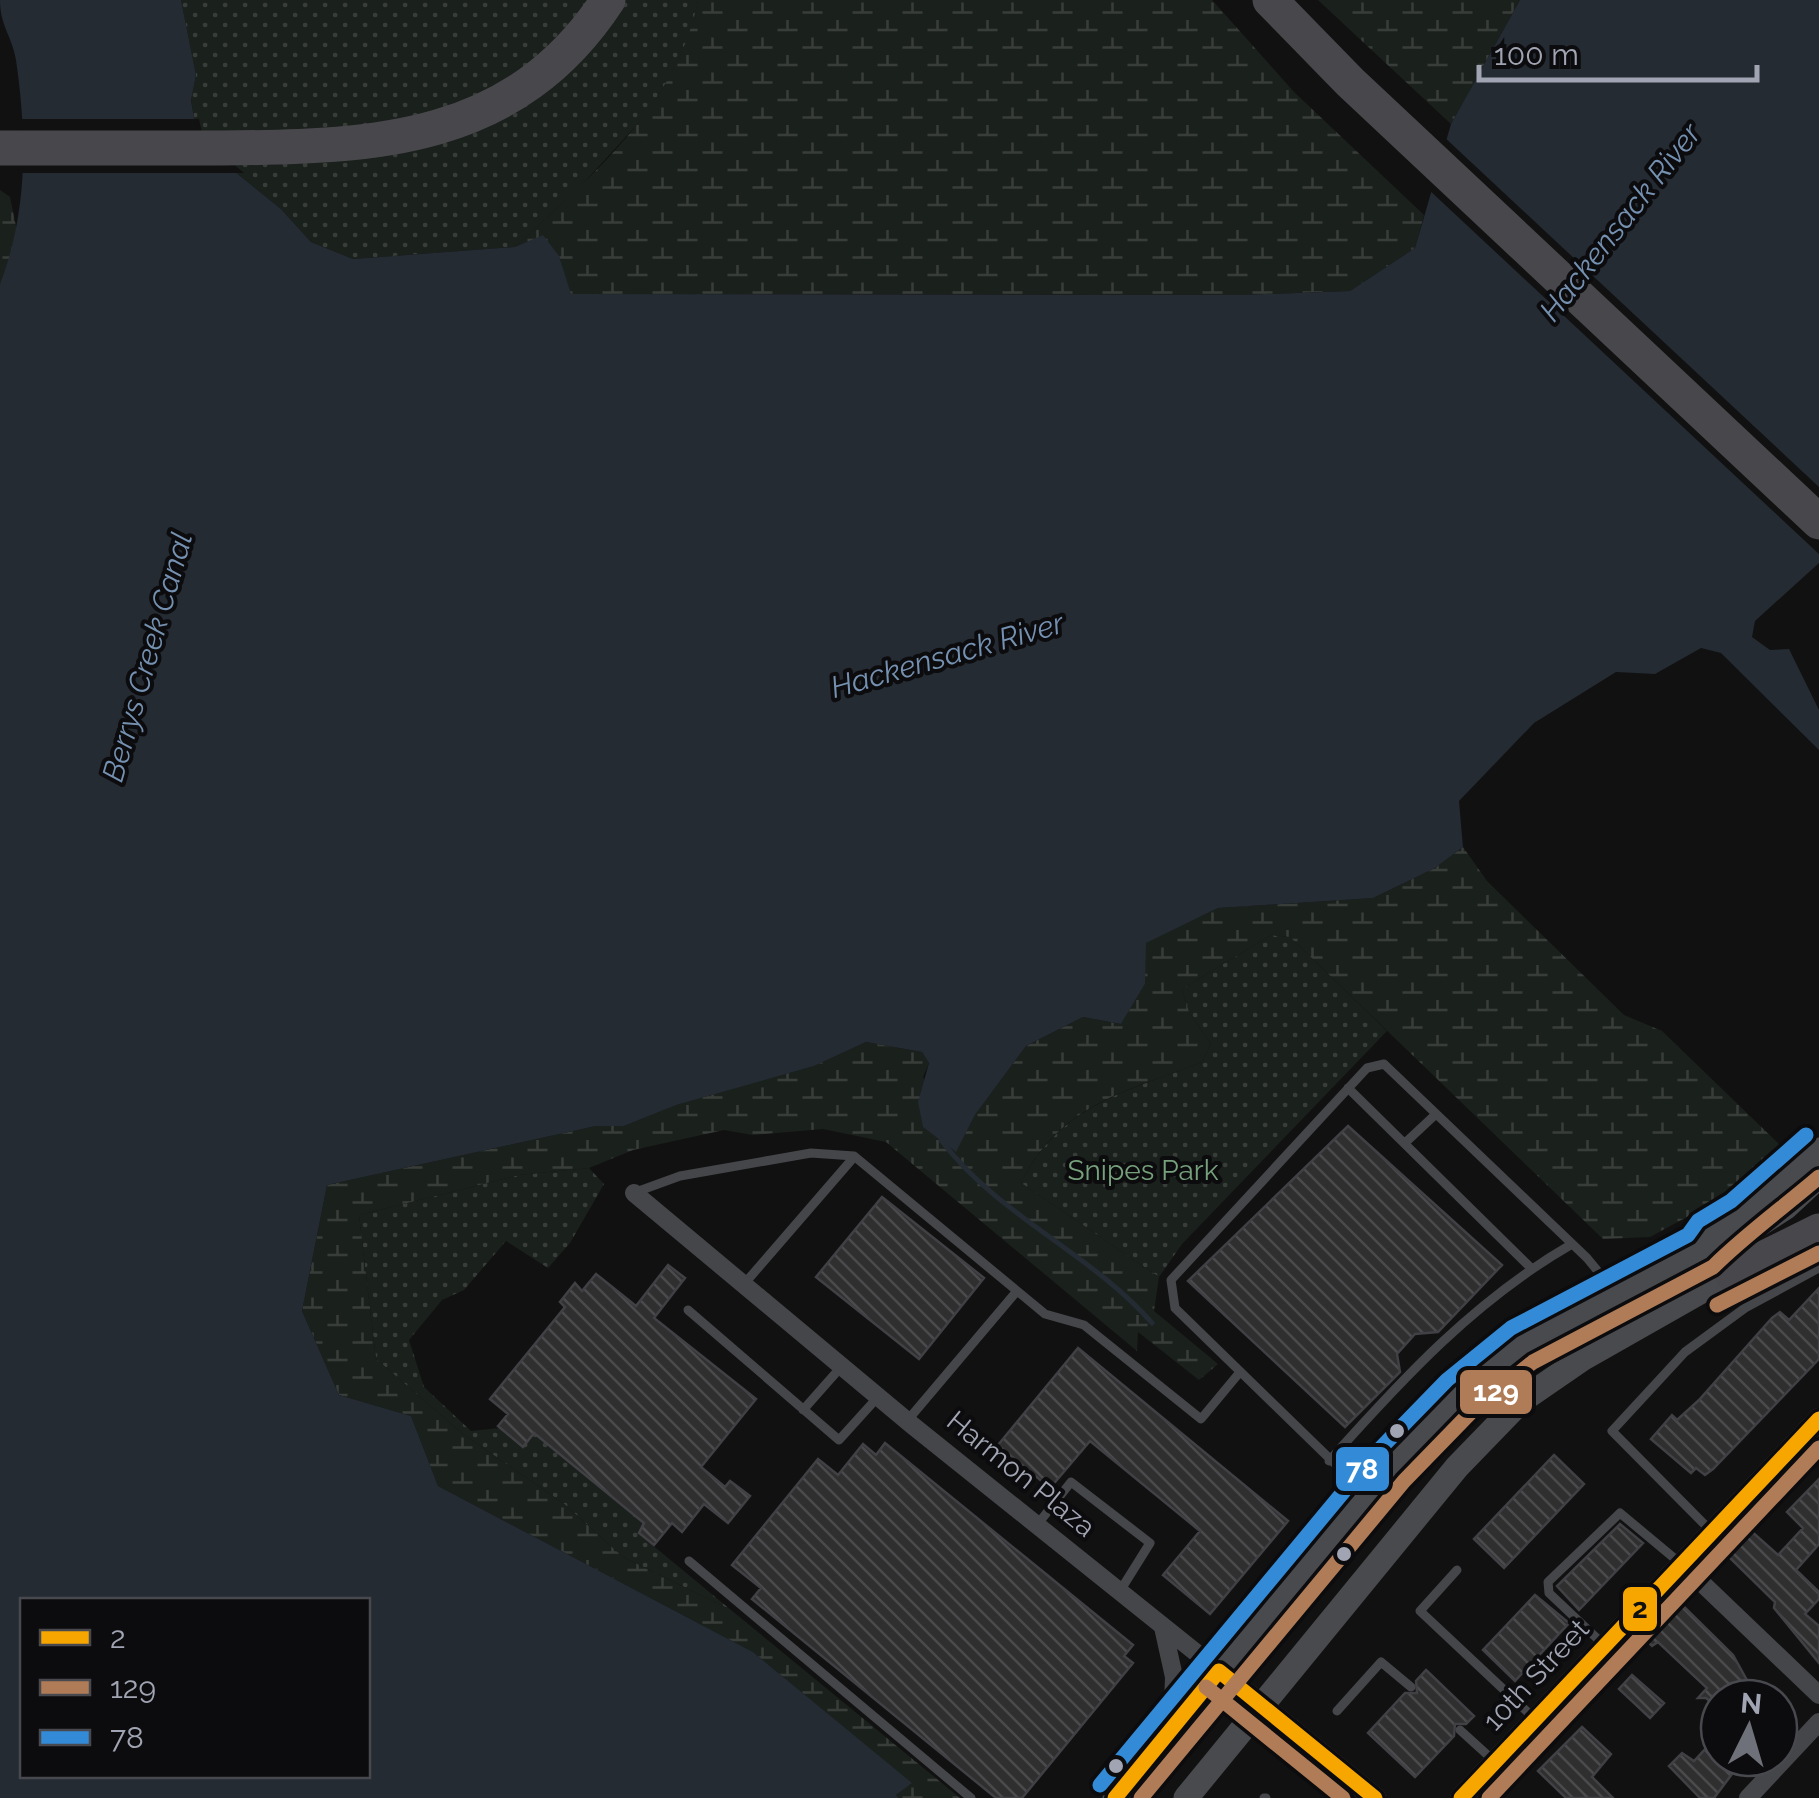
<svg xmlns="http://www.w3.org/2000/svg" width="1819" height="1798" font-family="Raleway,sans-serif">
	<defs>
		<pattern id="grass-dots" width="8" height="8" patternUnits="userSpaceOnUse" patternTransform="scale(2.5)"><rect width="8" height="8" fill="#1a201b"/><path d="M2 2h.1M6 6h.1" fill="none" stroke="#383d3a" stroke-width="1.8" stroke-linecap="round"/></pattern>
		<pattern id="wetland-marsh" width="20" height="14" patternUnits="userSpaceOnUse" patternTransform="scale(2.5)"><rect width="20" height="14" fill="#1a201b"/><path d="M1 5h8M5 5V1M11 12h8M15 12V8" fill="none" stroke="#383d3a"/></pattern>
		<pattern id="building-back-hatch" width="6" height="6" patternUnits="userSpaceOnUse" patternTransform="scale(2.5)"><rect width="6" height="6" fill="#2f2f30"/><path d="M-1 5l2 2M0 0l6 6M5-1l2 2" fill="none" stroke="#4a4a4c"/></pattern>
	</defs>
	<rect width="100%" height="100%" fill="#111"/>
	<path fill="url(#grass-dots)" d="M181,0H698L692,31L670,77L644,117L578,189L515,247L353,259L311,242L281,209L198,142L191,99L196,75Z
		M1271,935L1290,937L1387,1031L1182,1244L1159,1277L1021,1183C1061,1104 1126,1092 1202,1062L1211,1044L1189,1012L1182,989Z
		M589,1168L604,1184L570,1243L548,1268L506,1241L464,1290L442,1300L409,1340L424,1387L471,1431L500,1428L523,1446L534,1433L644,1523L639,1534L731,1610L623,1557L563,1503L463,1434L376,1359L359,1215L519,1175Z"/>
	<path fill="url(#wetland-marsh)" d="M698,0H1212L1294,92L1424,215L1415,248L1350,291L1239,295L570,294L559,256L515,247C590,178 678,104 698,0Z
		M1318,0H1520L1451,124Z
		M0,190L10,197L18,236L0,284Z
		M1463,847L1487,881L1624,1015L1662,1031L1783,1148L1731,1193L1650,1237L1603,1239L1290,937L1271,935L1182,989L1189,1012L1211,1044L1202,1062C1126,1092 1061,1103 1021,1183L1159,1277L1154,1311L1218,1364L1199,1380L1138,1332L1137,1351L886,1142L823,1129L753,1135L724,1130L633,1150L589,1168L519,1175L359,1215L376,1359L463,1434L563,1503L623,1557L731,1610L960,1798H899L896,1795L911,1783L753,1652L438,1486L411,1416L339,1395L302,1311L327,1185L596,1126H624L675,1105L814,1066L866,1042L922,1052L929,1063L923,1077L956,1151L975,1115L1026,1046L1083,1017L1121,1024L1145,984V943L1218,908L1373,898L1435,868Z"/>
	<path fill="#242b33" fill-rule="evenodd" d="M0,0H181L196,75L191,100L198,142L281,209L311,242L353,259L515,247L543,235L559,256L571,294L1239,295L1350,291L1415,248L1451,124L1520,0H1819V563L1755,621L1752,637L1770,650L1789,649L1819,710V750L1721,653L1701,648L1655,674L1616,672L1534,723L1459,801L1463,847L1435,868L1373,898L1218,908L1146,943L1145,984L1121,1024L1083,1017L1026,1046L975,1115L956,1152L923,1127L918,1102L929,1063L922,1052L866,1042L814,1066L676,1105L624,1126H596L327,1185L302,1311L339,1395L411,1416L438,1486L753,1652L912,1783L896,1795L899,1798H0V284C28,211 27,137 16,60C12,36 0,26 0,0ZM22,1600H368V1776H22Z"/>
	<path fill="#111" d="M20,119H199L203,139L244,173H18Z
		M1442,135L1819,487V554L1427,188Z"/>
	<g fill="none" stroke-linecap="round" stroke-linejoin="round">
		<path stroke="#242b33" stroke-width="5" d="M941,1140C998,1216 1091,1253 1152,1323"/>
	</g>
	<path fill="url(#building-back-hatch)" stroke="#404045" stroke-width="2.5" d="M1348,1126L1502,1265L1438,1332L1415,1334L1397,1354L1400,1372L1345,1427L1188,1281Z
		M882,1197L984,1278L919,1359L816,1277Z
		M668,1265L685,1278L654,1318L756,1399L701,1467L725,1487L730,1481L750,1496L728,1523L704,1504L682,1532L672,1523L654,1545L639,1533L644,1523L534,1433L523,1447L498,1426L508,1414L490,1399L565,1307L560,1302L575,1283L582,1291L596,1274L636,1306Z
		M1819,1288V1359L1713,1469L1705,1475L1696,1468L1691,1473L1651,1439L1672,1415L1677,1420L1699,1400L1772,1318L1780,1312L1789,1320Z
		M1078,1348L1288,1521L1210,1614L1163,1575L1200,1531L1090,1441L1050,1488L998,1445Z
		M885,1443L1133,1645L1124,1656L1133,1663L1022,1798H996L752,1599L761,1588L732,1565L818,1459L838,1475L863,1444L876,1455Z
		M1554,1455L1584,1484L1504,1568L1474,1539Z
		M1819,1479V1544L1796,1570L1819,1592V1599L1805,1614L1819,1626V1663L1774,1608L1775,1602L1726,1554L1750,1530L1778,1555L1803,1528L1787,1512Z
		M1620,1524L1643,1543L1579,1610L1557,1586Z
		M1535,1595L1569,1623L1515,1681L1483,1650Z
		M1674,1597L1733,1655L1748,1682L1766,1698H1719V1709L1706,1698H1698L1707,1688L1658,1642L1652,1646L1641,1635Z
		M1426,1670L1474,1716L1466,1724H1455L1454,1736L1415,1777L1368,1733L1405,1693H1417L1416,1681Z
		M1632,1675L1664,1703L1650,1718L1619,1689Z
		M1582,1727L1611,1754L1592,1777L1613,1798H1566L1538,1771Z
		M1709,1745L1719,1758H1744L1714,1798H1700L1669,1766L1682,1753L1694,1761Z"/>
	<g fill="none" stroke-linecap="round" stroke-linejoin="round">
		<path stroke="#45464a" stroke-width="9" d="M1348,1088L1531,1268
			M1406,1142L1436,1114
			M636,1192L680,1176L811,1153L854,1156L1045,1314L1084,1325L1201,1419L1240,1372
			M745,1283L854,1157
			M688,1310L839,1440L877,1398
			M803,1410L841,1367
			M907,1421L1017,1291
			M1329,1461C1403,1378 1475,1300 1572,1244
			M1365,1493L1175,1308L1171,1280L1367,1068L1384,1064L1587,1258L1615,1292
			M1037,1525L1071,1482L1150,1543L1120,1591
			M1710,1530L1612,1431L1685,1352L1745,1308L1819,1268
			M689,1561L971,1798
			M1457,1570L1420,1611L1534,1718
			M1603,1644L1549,1593L1548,1582L1620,1513L1680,1563
			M1337,1711L1381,1662L1411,1687
			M1460,1730L1493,1760
			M1264,1798H1266"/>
		<path stroke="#45464a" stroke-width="18" d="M634,1193L912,1425L1219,1671
			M1682,1564L1819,1695
			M1163,1627L1174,1677L1172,1729
			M1748,1798L1819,1722"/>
		<path stroke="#45464a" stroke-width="22" d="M1219,1671L1375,1798
			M1461,1798L1819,1419"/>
		<path stroke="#494a4e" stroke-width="25" d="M1739,1237L1786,1207L1819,1176
			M1115,1798L1389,1468L1461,1394L1522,1345L1702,1250L1711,1236L1743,1217L1819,1150
			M1186,1798L1457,1467L1521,1401L1582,1359L1744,1267"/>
		<path stroke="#48484c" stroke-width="35" d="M1270,0L1350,82L1819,522
			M0,148C74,148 148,148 222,148C376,147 515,142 608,0
			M1732,1274L1819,1231"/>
		<defs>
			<path id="bus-1" d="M1219,1671L1375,1798
				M1115,1798L1219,1671
				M1461,1798L1819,1419"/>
			<path id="bus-2" d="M1717,1305L1819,1253
				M1206,1687L1343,1798
				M1141,1798L1404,1481L1474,1409L1533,1362L1713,1267C1745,1235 1784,1207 1819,1177
				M1489,1798L1819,1448"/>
			<path id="bus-3" d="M1100,1785L1374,1455L1447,1380L1511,1328L1688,1235L1698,1221L1731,1201L1806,1135"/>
		</defs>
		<use href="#bus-1" stroke="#0c0b0d" stroke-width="22"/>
		<use href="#bus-2" stroke="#0c0b0d" stroke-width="22"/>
		<use href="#bus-3" stroke="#0c0b0d" stroke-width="22"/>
		<use href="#bus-1" stroke="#f7a600" stroke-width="15"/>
		<use href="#bus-2" stroke="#b07c57" stroke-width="15"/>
		<use href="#bus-3" stroke="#338bd7" stroke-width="15"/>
	</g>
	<g fill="#a1a5b3" stroke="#0c0b0d" stroke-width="4">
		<circle cx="1397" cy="1431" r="9"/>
		<circle cx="1344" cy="1554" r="9"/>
		<circle cx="1116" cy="1766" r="9"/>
	</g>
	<g text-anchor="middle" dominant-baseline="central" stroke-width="8" stroke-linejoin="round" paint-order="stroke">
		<g font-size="28" fill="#77a07c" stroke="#0c0b0d">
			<text x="1143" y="1170">Snipes Park</text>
		</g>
		<g font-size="28" fill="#a1a5b3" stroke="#0c0b0d">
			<text transform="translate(1021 1474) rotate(39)">Harmon Plaza</text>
			<text transform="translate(1536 1675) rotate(-47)">10th Street</text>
		</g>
		<g font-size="30" font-style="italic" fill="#7591b1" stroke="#0c0b0d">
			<text transform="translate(1620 222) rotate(-52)">Hackensack River</text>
			<text transform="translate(947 655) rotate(-16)">Hackensack River</text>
			<text transform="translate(147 657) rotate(-74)">Berrys Creek Canal</text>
		</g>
	</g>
	<g stroke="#0c0b0d" stroke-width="4">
		<rect x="1458" y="1368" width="76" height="48" rx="10" fill="#b07c57"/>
		<rect x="1334" y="1445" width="57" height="48" rx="10" fill="#338bd7"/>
		<rect x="1621" y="1585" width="38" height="48" rx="10" fill="#f7a600"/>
	</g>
	<g font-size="28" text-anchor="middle" font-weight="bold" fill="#fff">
		<text x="1496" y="1401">129</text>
		<text x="1362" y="1479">78</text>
	</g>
	<g font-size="28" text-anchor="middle" font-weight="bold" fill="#111">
		<text x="1640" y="1618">2</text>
	</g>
	<rect x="20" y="1598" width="350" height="180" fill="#0c0b0d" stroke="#48494f" stroke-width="2.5"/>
	<rect x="40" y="1630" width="50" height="15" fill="#f7a600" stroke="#48494f" stroke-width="2.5"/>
	<text x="110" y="1648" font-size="30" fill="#a1a5b3">2</text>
	<rect x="40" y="1680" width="50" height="15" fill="#b07c57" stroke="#48494f" stroke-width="2.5"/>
	<text x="110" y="1698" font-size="30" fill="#a1a5b3">129</text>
	<rect x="40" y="1730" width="50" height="15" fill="#338bd7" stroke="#48494f" stroke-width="2.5"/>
	<text x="110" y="1748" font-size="30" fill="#a1a5b3">78</text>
	<g transform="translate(1749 1728) rotate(5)"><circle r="48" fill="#0c0b0d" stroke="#48494f" stroke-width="2.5"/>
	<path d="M0-8L18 38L0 25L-18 38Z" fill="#6f717a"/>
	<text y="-15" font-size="28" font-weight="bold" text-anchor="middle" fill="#a1a5b3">N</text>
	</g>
	<path d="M1479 65v15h278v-15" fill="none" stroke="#a1a5b3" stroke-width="5"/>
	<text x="1494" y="65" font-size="30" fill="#a1a5b3" stroke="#0c0b0d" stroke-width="8" paint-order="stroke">100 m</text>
</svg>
